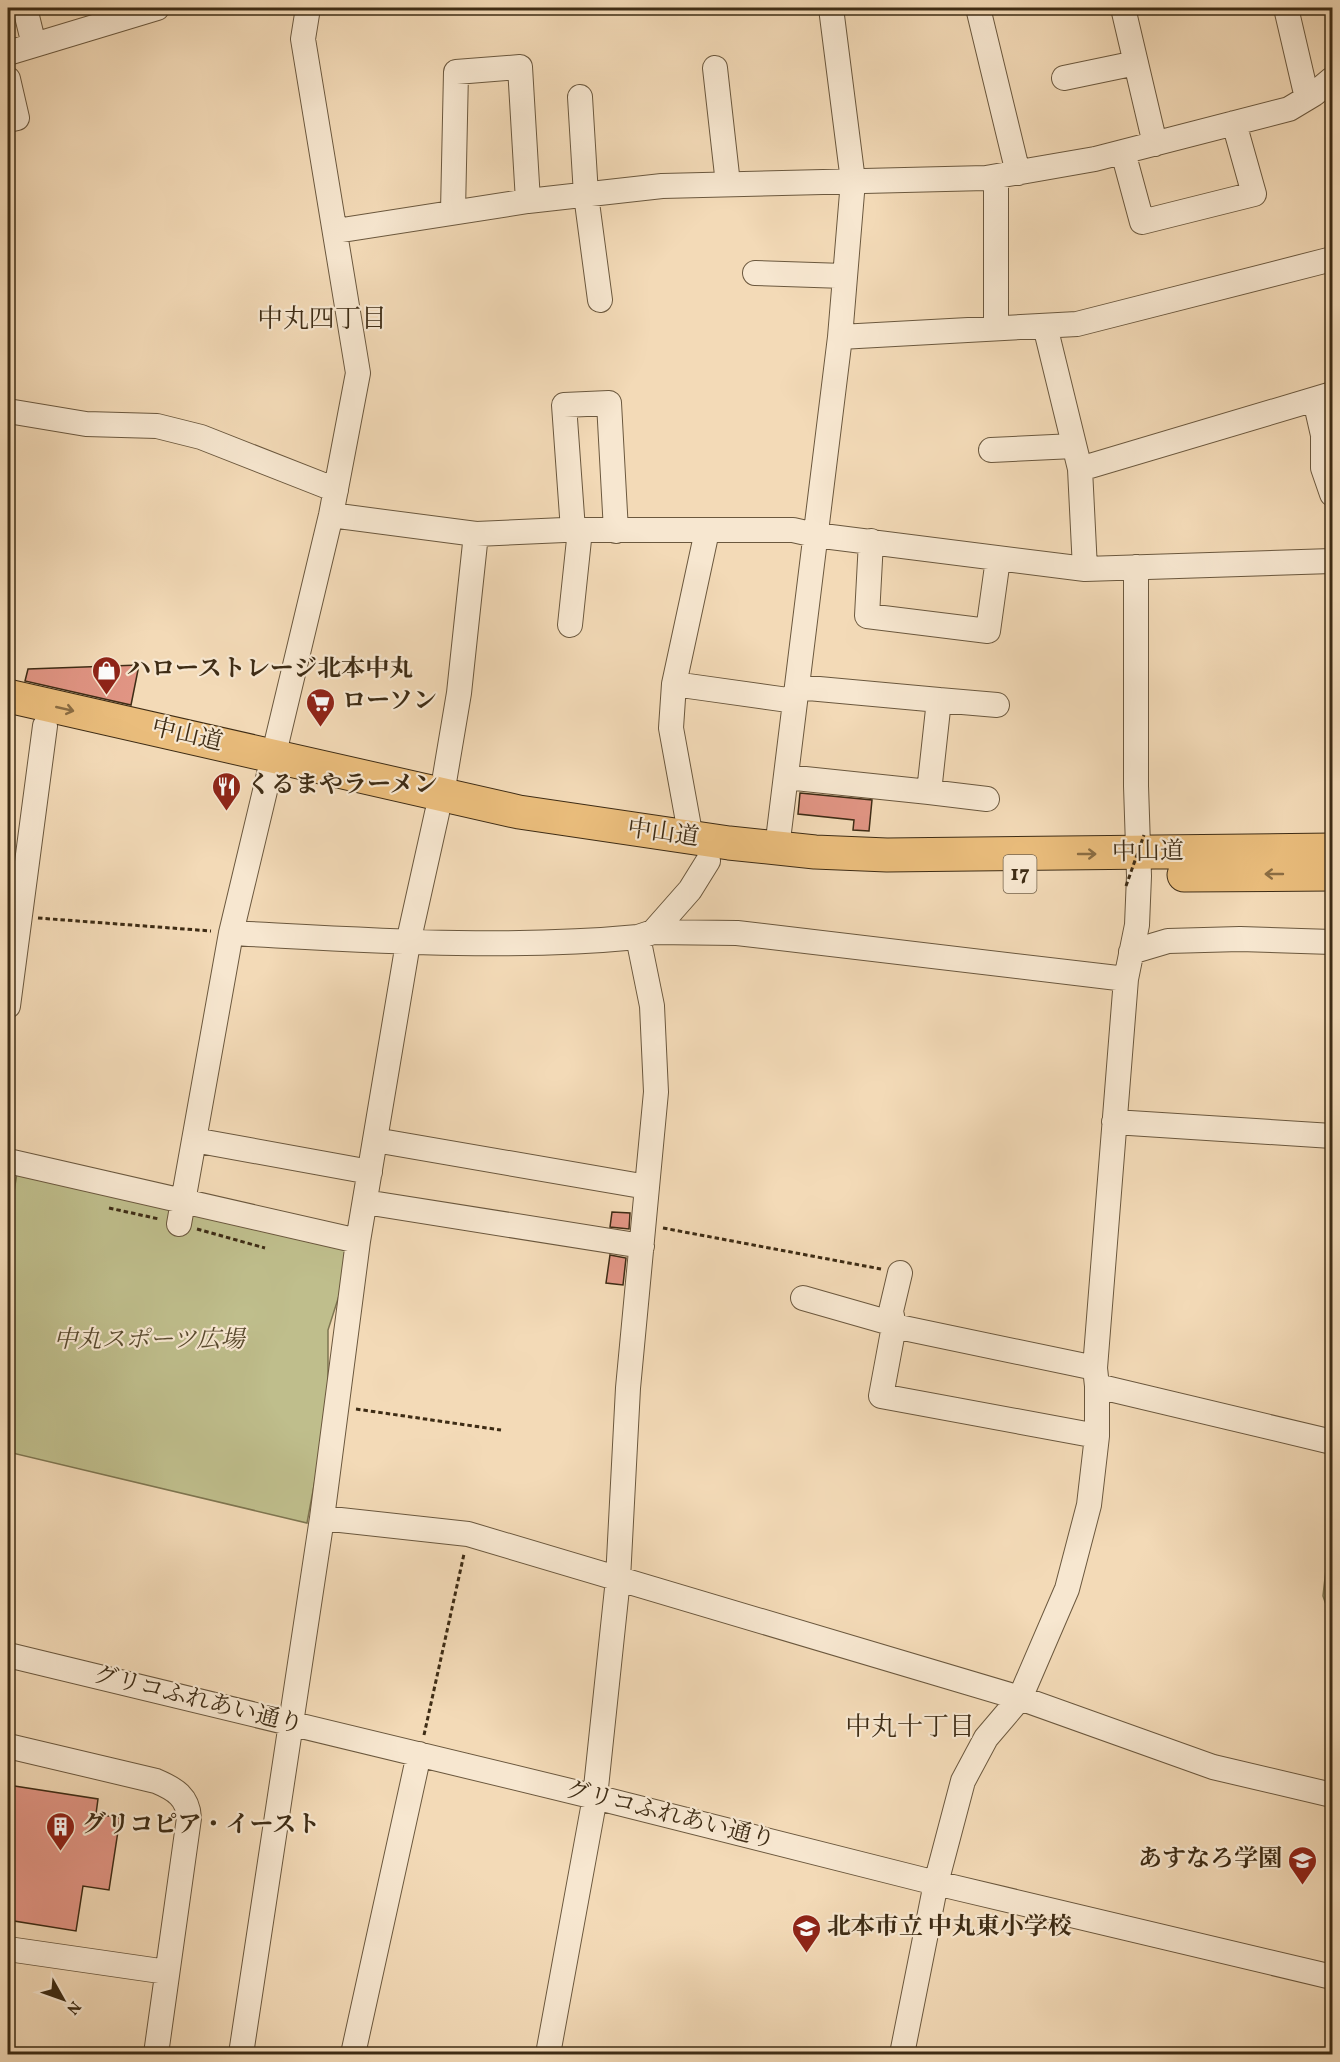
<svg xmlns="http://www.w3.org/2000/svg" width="1340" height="2062" font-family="Vollkorn,'Noto Serif JP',serif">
	<rect width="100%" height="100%" fill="#f3dab7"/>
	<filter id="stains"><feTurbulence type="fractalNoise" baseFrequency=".00333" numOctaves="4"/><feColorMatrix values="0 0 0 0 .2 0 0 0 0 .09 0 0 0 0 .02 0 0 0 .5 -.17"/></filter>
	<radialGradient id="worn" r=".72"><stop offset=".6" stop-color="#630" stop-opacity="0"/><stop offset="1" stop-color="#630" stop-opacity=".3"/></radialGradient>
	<path fill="#bfbe8c" stroke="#7e7550" stroke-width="1.5" d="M17,1173L353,1252L328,1330V1411L307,1523L8,1452V1228Z
		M1332,1517V1622L1323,1596Z"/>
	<path fill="#e19584" stroke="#3e2c15" stroke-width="1.5" d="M139,665L131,705L25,681L28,669Z
		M800,793L872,800L869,831L853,830L854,820L798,814Z
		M612,1212L630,1213L629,1229L610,1227Z
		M610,1255L626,1258L623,1285L606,1283Z
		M8,1785L98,1799L96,1814L120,1818L109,1890L83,1886L76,1931L8,1920Z"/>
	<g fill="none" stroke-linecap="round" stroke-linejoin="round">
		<defs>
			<path id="minor" d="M25,8L34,45
				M831,8L853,181L840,337
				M978,8L1018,173
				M1123,8L1155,144
				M1286,8L1307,98
				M8,53L157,8
				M715,68L728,184
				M1064,78L1136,63
				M8,79L17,118L8,120
				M580,97L586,195L600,300
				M1123,152L1142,222L1254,194L1234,123
				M996,177V328
				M453,211L456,72L520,67L528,201
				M336,231L528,201L662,186L986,178L1095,159L1289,109L1314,94L1332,79
				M755,273L844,276
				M1045,326L1080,469
				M1315,400L1323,435V468L1332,494
				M8,411L86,424L157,426L201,437L336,490
				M991,450L1074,446
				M331,515L476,534L564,530H793L815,535L1085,569L1332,561
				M573,530L564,405L609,403L616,531
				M871,541L867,616L988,631L998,559
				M1085,569L1080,469L1332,394
				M570,625L580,530
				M674,684L795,701
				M939,700L997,705
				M786,777L929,792L939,700L797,687
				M929,792L987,799
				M442,794L459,693L476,534
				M691,838L671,728L674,684L707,531
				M777,848L840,337L1077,324L1332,259
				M653,932L737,933L1126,979L1137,925L1139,876L1136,786V567
				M231,933C366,940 503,950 638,937
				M1131,952L1168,941L1240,939L1332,942
				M8,1006L45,726
				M1114,1122L1332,1136
				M194,1140L370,1172
				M375,1140L647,1187
				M8,1161L358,1241
				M365,1202L642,1246
				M179,1224L231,933L331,515L358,373L303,39L308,8
				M900,1273L891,1311L894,1326L881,1396L1097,1436
				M803,1298L887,1322L894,1326L1095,1368
				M1097,1386L1332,1442
				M322,1518L468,1534L1020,1698L1213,1767L1332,1795
				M8,1655L595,1797L936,1883L1332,1977
				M8,1746L156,1781C175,1789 188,1797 189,1818L156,2054
				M8,1949L167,1972
				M241,2054L322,1518L358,1241L408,943L437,813
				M353,2054L419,1754
				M548,2054L595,1797L618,1579L628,1388L656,1092L652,1006L638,937L653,932L690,890L708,861
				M902,2054L936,1883L963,1781L986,1738L1020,1698L1067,1589L1089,1505L1097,1436V1386L1095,1368L1126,979"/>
			<path id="highway" d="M8,696L519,812L729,843L815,852L887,855L1332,850
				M1184,875L1332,874"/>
		</defs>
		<use href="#minor" stroke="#6b583e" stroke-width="26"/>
		<use href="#highway" stroke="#3e2c15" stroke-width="35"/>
		<path stroke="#3e2c15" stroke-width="3" stroke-dasharray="4.5 3" stroke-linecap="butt" d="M38,918L211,931
			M109,1208L159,1219
			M663,1228L881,1269
			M197,1229L265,1248
			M356,1409L501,1430
			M424,1735L464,1554"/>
		<use href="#minor" stroke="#f7e7d0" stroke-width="24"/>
		<use href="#highway" stroke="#eabd7c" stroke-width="33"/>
		<path stroke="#3e2c15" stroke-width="3" stroke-dasharray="4.5 3" stroke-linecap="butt" d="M1126,886L1144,835"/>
	</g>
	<defs><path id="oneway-shaft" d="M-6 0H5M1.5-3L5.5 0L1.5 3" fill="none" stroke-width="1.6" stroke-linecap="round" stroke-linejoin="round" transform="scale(1.5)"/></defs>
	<g stroke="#8b6d43">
		<use href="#oneway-shaft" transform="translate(65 709) rotate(13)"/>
		<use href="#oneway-shaft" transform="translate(1087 854)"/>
		<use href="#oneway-shaft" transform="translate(1274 874) rotate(-180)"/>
	</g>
	<defs>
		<symbol id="shop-pin" viewBox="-11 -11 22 30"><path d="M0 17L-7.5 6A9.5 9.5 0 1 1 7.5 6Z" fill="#8f2418" stroke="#f7e7d0"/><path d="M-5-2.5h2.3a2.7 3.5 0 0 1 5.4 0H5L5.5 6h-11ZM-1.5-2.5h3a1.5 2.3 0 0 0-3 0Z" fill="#fff"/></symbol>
		<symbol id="supermarket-pin" viewBox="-11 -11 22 30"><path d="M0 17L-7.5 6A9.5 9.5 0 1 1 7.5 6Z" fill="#8f2418" stroke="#f7e7d0"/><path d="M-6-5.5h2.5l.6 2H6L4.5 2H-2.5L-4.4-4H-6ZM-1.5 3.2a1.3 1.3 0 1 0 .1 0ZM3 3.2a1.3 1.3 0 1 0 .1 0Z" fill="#fff"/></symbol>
		<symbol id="restaurant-pin" viewBox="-11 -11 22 30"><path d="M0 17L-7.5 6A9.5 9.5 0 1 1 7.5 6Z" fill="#8f2418" stroke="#f7e7d0"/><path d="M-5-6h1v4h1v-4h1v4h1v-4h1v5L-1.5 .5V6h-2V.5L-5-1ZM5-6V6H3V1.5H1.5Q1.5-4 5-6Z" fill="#fff"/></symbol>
		<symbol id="building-pin" viewBox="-11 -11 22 30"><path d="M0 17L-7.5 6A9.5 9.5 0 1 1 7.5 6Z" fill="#8f2418" stroke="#f7e7d0"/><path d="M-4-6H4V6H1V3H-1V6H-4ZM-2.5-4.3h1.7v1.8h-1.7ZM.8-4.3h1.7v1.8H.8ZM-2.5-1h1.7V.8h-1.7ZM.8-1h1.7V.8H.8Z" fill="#fff"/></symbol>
		<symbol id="school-pin" viewBox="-11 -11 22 30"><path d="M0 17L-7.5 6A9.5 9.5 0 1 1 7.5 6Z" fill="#8f2418" stroke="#f7e7d0"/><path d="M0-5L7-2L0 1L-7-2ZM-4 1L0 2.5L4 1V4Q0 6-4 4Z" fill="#fff"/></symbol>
	</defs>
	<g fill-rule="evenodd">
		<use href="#shop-pin" x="90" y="654" width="33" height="45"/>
		<use href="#supermarket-pin" x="304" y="686" width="33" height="45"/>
		<use href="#restaurant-pin" x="210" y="770" width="33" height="45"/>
		<use href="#building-pin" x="44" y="1810" width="33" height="45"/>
		<use href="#school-pin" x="1286" y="1844" width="33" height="45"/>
		<use href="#school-pin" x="790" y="1912" width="33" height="45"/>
	</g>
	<g text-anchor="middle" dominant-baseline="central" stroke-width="4.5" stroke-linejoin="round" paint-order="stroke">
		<rect fill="#f7e7d0" stroke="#76644d" stroke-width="1.5" x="1003.5" y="855" width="33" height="38" rx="4.5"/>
		<g font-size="22" font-weight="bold" fill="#3e2c15">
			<text x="1020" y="874">17</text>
		</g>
		<g font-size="24" font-weight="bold" fill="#3e2c15" stroke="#f7e7d0" text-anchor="start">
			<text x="127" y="670">ハローストレージ北本中丸</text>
			<text x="342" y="702">ローソン</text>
			<text x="247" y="786">くるまやラーメン</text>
			<text x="82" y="1826">グリコピア・イースト</text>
			<text x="1282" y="1860" text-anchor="end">あすなろ学園</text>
			<text x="827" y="1928">北本市立 中丸東小学校</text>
		</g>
		<g font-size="24" fill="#3e2c15" stroke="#f7e7d0">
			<text transform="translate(187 736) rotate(13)">中山道</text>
			<text transform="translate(663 834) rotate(8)">中山道</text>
			<text transform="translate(1148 853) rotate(-1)">中山道</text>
			<text transform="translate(198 1701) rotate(14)">グリコふれあい通り</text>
			<text transform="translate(670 1816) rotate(14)">グリコふれあい通り</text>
		</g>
		<g font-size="24" font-style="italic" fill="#58492d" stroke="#f7e7d0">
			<text x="149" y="1341">中丸スポーツ広場</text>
		</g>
		<g font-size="26" fill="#3e2c15" stroke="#f7e7d0">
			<text x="322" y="320">中丸四丁目</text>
			<text x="910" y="1728">中丸十丁目</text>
		</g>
	</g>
	<rect width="1340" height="2062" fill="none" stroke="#f3dab7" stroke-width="30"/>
	<rect x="9" y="9" width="1322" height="2044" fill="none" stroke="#3e2c15" stroke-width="3"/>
	<rect x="15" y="15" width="1310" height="2032" fill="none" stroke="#3e2c15" stroke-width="1.5"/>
	<g transform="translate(63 1999) rotate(130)" stroke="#f7e7d0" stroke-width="4.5" paint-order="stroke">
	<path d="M0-4.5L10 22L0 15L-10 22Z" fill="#3e2c15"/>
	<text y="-9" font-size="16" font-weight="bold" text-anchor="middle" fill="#3e2c15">N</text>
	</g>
	<rect width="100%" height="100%" filter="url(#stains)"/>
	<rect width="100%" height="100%" fill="url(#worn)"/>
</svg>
